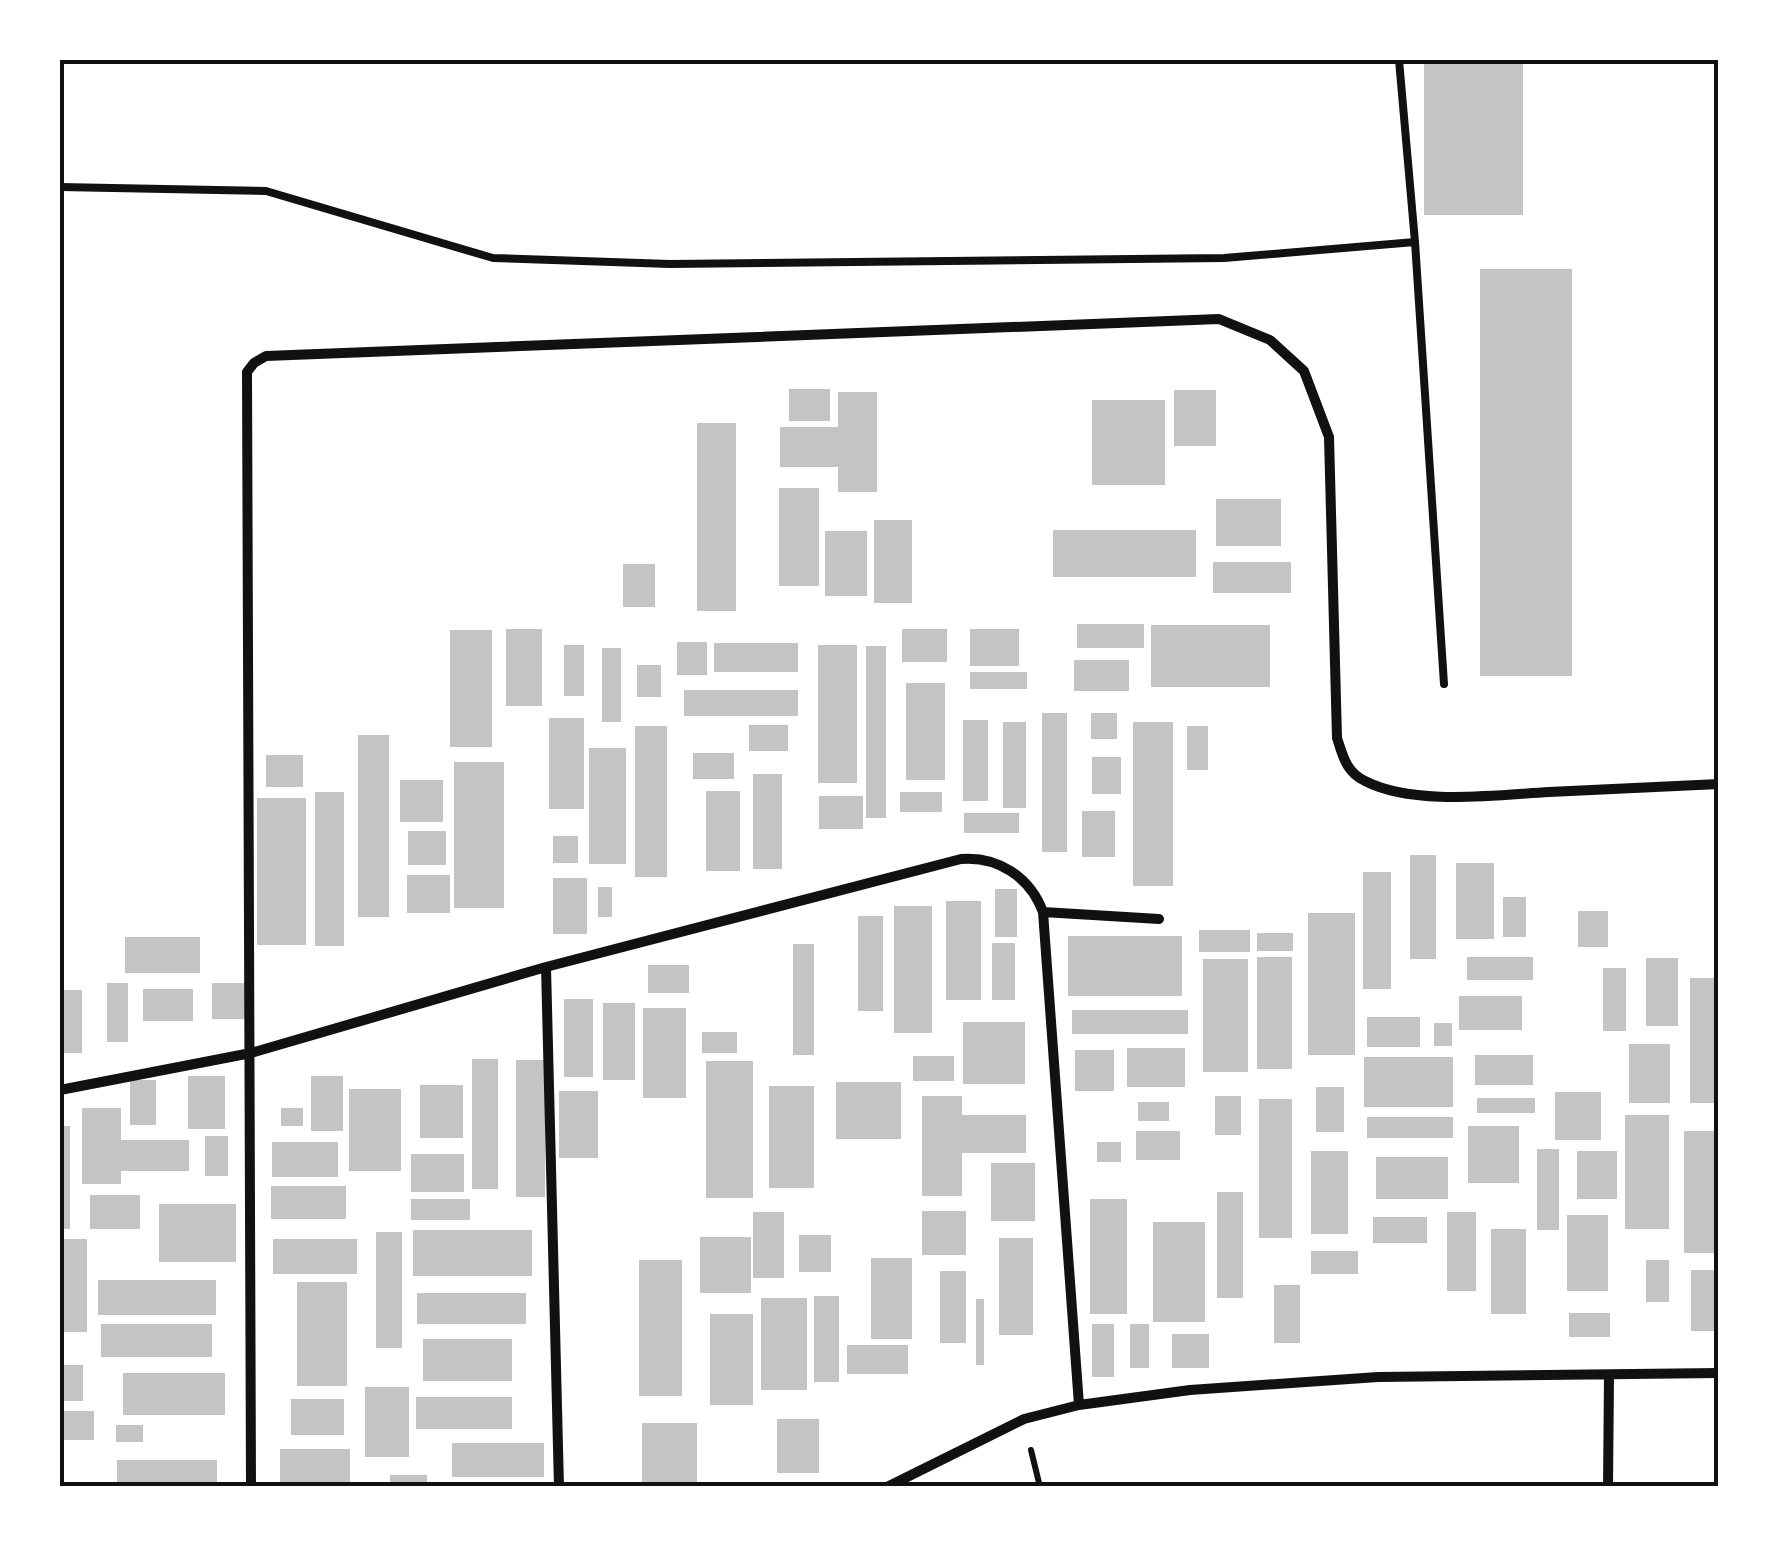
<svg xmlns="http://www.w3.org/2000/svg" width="1779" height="1547" font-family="'Fira Sans Condensed',sans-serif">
	<rect width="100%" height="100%" fill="#fff"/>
	<path fill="#c4c4c4" d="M1424,60H1523V215H1424Z
		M1480,269H1572V676H1480Z
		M789,389H830V421H789Z
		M1174,390H1216V446H1174Z
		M838,392H877V492H838V467H780V427H838Z
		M1092,400H1165V485H1092Z
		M697,423H736V611H697Z
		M779,488H819V586H779Z
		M1216,499H1281V546H1216Z
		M874,520H912V603H874Z
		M1053,530H1196V577H1053Z
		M825,531H867V596H825Z
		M1213,562H1291V593H1213Z
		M623,564H655V607H623Z
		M1077,624H1144V648H1077Z
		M1151,625H1270V687H1151Z
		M506,629H542V706H506Z
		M902,629H947V662H902Z
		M970,629H1019V666H970Z
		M450,630H492V747H450Z
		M677,642H707V675H677Z
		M714,643H798V672H714Z
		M564,645H584V696H564Z
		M818,645H857V783H818Z
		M866,646H886V818H866Z
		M602,648H621V722H602Z
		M1074,660H1129V691H1074Z
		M637,665H661V697H637Z
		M970,672H1027V689H970Z
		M906,683H945V780H906Z
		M684,690H798V716H684Z
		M1042,713H1067V852H1042Z
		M1091,713H1117V739H1091Z
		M549,718H584V809H549Z
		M963,720H988V801H963Z
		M1003,722H1026V808H1003Z
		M1133,722H1173V886H1133Z
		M749,725H788V751H749Z
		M635,726H667V877H635Z
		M1187,726H1208V770H1187Z
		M358,735H389V917H358Z
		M589,748H626V864H589Z
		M693,753H734V779H693Z
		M266,755H303V787H266Z
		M1092,757H1121V794H1092Z
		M454,762H504V908H454Z
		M753,774H782V869H753Z
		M400,780H443V822H400Z
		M706,791H740V871H706Z
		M315,792H344V946H315Z
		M900,792H942V812H900Z
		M819,796H863V829H819Z
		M257,798H306V945H257Z
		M1082,811H1115V857H1082Z
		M964,813H1019V833H964Z
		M408,831H446V865H408Z
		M553,836H578V863H553Z
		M1410,855H1436V959H1410Z
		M1456,863H1494V939H1456Z
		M1363,872H1391V989H1363Z
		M407,875H450V913H407Z
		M553,878H587V934H553Z
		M598,887H612V917H598Z
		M995,889H1017V937H995Z
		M1503,897H1526V937H1503Z
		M946,901H981V1000H946Z
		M894,906H932V1033H894Z
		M1578,911H1608V947H1578Z
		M1308,913H1355V1055H1308Z
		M858,916H883V1011H858Z
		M1199,930H1250V952H1199Z
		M1257,933H1293V951H1257Z
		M1068,936H1182V996H1068Z
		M125,937H200V973H125Z
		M992,943H1015V1000H992Z
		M793,944H814V1055H793Z
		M1257,957H1292V1069H1257Z
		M1467,957H1533V980H1467Z
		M1646,958H1678V1026H1646Z
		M1203,959H1248V1072H1203Z
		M648,965H689V993H648Z
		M1603,968H1626V1031H1603Z
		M1690,978H1719V1103H1690Z
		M107,983H128V1042H107Z
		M212,983H245V1019H212Z
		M143,989H193V1021H143Z
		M60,990H82V1053H60Z
		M1459,996H1522V1030H1459Z
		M564,999H593V1077H564Z
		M603,1003H635V1080H603Z
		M643,1008H686V1098H643Z
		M1072,1010H1188V1034H1072Z
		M1367,1017H1420V1047H1367Z
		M963,1022H1025V1084H963Z
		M1434,1023H1452V1046H1434Z
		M702,1032H737V1053H702Z
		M1629,1044H1670V1103H1629Z
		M1127,1048H1185V1087H1127Z
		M1075,1050H1114V1091H1075Z
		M1475,1055H1533V1085H1475Z
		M913,1056H954V1081H913Z
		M1364,1057H1453V1107H1364Z
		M472,1059H498V1189H472Z
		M516,1060H545V1197H516Z
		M706,1061H753V1198H706Z
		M188,1076H225V1129H188Z
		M311,1076H343V1131H311Z
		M130,1080H156V1125H130Z
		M836,1082H901V1139H836Z
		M420,1085H463V1138H420Z
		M769,1086H814V1188H769Z
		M1316,1087H1344V1132H1316Z
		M349,1089H401V1171H349Z
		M559,1091H598V1158H559Z
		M1555,1092H1601V1140H1555Z
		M922,1096H962V1115H1026V1153H962V1196H922Z
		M1215,1096H1241V1135H1215Z
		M1477,1098H1535V1113H1477Z
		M1259,1099H1292V1238H1259Z
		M1138,1102H1169V1121H1138Z
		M82,1108H121V1140H189V1171H121V1184H82Z
		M281,1108H303V1126H281Z
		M1625,1115H1669V1229H1625Z
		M1367,1117H1453V1138H1367Z
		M60,1126H70V1229H60Z
		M1468,1126H1519V1183H1468Z
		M1136,1131H1180V1160H1136Z
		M1684,1131H1719V1253H1684Z
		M205,1136H228V1176H205Z
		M272,1142H338V1177H272Z
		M1097,1142H1121V1162H1097Z
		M1537,1149H1559V1230H1537Z
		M1311,1151H1348V1234H1311Z
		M1577,1151H1617V1199H1577Z
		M411,1154H464V1192H411Z
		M1376,1157H1448V1199H1376Z
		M991,1163H1035V1221H991Z
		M271,1186H346V1219H271Z
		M1217,1192H1243V1298H1217Z
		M90,1195H140V1229H90Z
		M411,1199H470V1220H411Z
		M1090,1199H1127V1314H1090Z
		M159,1204H236V1262H159Z
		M922,1211H966V1255H922Z
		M753,1212H784V1278H753Z
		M1447,1212H1476V1291H1447Z
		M1567,1215H1608V1291H1567Z
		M1373,1217H1427V1243H1373Z
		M1153,1222H1205V1322H1153Z
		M1491,1229H1526V1314H1491Z
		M413,1230H532V1276H413Z
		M376,1232H402V1348H376Z
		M799,1235H831V1272H799Z
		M700,1237H751V1293H700Z
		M999,1238H1033V1335H999Z
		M60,1239H87V1332H60Z
		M273,1239H357V1274H273Z
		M1311,1251H1358V1274H1311Z
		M871,1258H912V1339H871Z
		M639,1260H682V1396H639Z
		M1646,1260H1669V1302H1646Z
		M1691,1270H1719V1331H1691Z
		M940,1271H966V1343H940Z
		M98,1280H216V1315H98Z
		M297,1282H347V1386H297Z
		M1274,1285H1300V1343H1274Z
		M417,1293H526V1324H417Z
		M814,1296H839V1382H814Z
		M761,1298H807V1390H761Z
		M976,1299H984V1365H976Z
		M1569,1313H1610V1337H1569Z
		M710,1314H753V1405H710Z
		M101,1324H212V1357H101Z
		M1092,1324H1114V1377H1092Z
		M1130,1324H1149V1368H1130Z
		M1172,1334H1209V1368H1172Z
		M423,1339H512V1381H423Z
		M847,1345H908V1374H847Z
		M60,1365H83V1401H60Z
		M123,1373H225V1415H123Z
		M365,1387H409V1457H365Z
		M416,1397H512V1429H416Z
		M291,1399H344V1435H291Z
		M60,1411H94V1440H60Z
		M777,1419H819V1473H777Z
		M642,1423H697V1487H642Z
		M116,1425H143V1442H116Z
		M452,1443H544V1477H452Z
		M280,1449H350V1482H280Z
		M117,1460H217V1487H117Z
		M390,1475H427V1487H390Z
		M439,1482H498V1487H439Z"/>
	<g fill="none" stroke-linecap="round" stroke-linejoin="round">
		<path stroke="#111" stroke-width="6" d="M1031,1450L1040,1487"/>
		<path stroke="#111" stroke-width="8" d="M1399,60L1415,242L1444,684
			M60,187L266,191L493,258L670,264L1224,258L1415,242"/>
		<path stroke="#111" stroke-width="10" d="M1043,912L1159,919
			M546,967L559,1487
			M60,1090L251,1053L546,967L961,859C998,856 1030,877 1043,912L1079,1405
			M251,1487L247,372L254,363L266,356L1219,319L1270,340L1304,371L1329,437L1337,738C1343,756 1346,772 1365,781C1414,806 1495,795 1549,792C1605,789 1662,787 1719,784
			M887,1487L1024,1419L1079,1405L1190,1390L1378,1377L1719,1373
			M1608,1487L1609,1376"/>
	</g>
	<rect width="1779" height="1547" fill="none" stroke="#ffffff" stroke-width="125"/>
	<rect x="62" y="62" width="1654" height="1422" fill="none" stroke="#111" stroke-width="4"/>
</svg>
